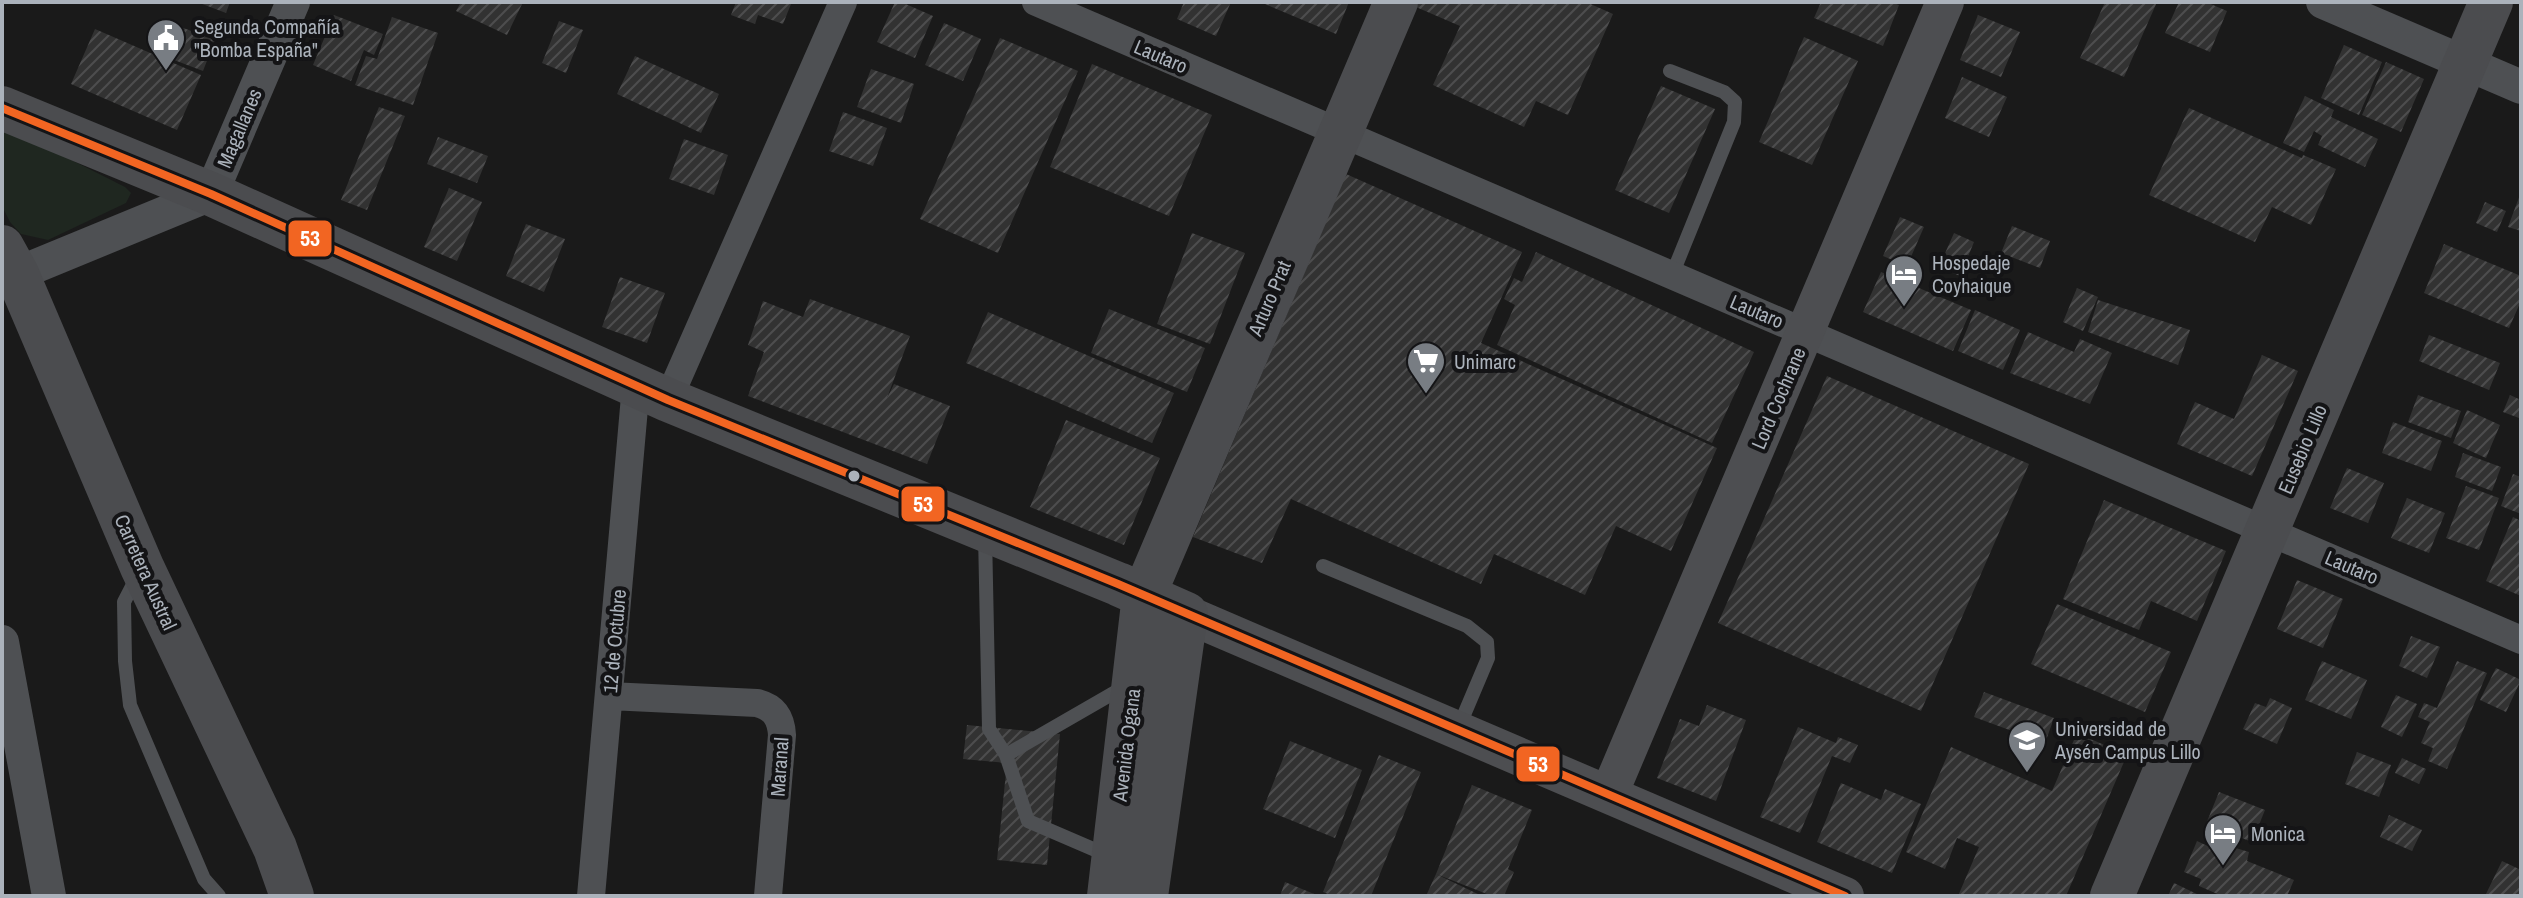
<svg xmlns="http://www.w3.org/2000/svg" width="2523" height="898" font-family="'Archivo Narrow',sans-serif">
	<defs>
		<pattern id="building-hatch" width="6" height="6" patternUnits="userSpaceOnUse" patternTransform="scale(2)"><rect width="6" height="6" fill="#323232"/><path d="M-1 1l2-2M0 6l6-6M5 7l2-2" fill="none" stroke="#4d4d4e"/></pattern>
	</defs>
	<rect width="100%" height="100%" fill="#1a1a1a"/>
	<path fill="#1f2720" d="M2,125L125,187L131,193L126,203L48,240L21,234L10,222L2,206Z"/>
	<path fill="url(#building-hatch)" d="M197,2H230L226,13Z
		M461,2H523L507,35L456,11Z
		M736,2H787L791,4L783,24L758,15L755,24L731,15Z
		M895,2H901L933,16L915,58L877,42Z
		M1184,2H1231L1216,36L1177,19Z
		M1260,2H1349L1336,34Z
		M1418,2H1586L1613,14L1568,115L1536,101L1524,127L1433,85L1460,26L1416,7Z
		M1821,2H1891L1899,5L1883,46L1814,18Z
		M2105,2H2157L2124,77L2080,58Z
		M2179,2H2206L2227,11L2210,52L2165,33Z
		M334,15L383,34L374,55L364,50L351,81L313,65Z
		M1978,15L2020,32L2001,77L1960,60Z
		M392,17L438,33L413,105L355,85L366,56L377,59Z
		M559,21L583,30L566,73L542,63Z
		M944,23L981,39L963,81L925,65Z
		M173,24L215,40L203,71L161,55Z
		M95,29L201,75L177,130L71,84Z
		M1804,37L1858,61L1812,165L1759,142Z
		M1000,38L1078,71L998,253L920,219Z
		M2344,45L2382,62L2359,115L2321,98Z
		M635,56L719,94L701,133L617,94Z
		M2386,62L2424,79L2401,132L2362,115Z
		M1092,64L1212,115L1169,216L1050,167Z
		M871,69L914,84L901,123L857,107Z
		M1962,77L2007,97L1989,137L1945,118Z
		M1661,86L1715,109L1669,213L1615,190Z
		M2305,96L2334,110L2331,117L2378,139L2365,167L2318,145L2322,136L2314,131L2304,152L2283,143Z
		M379,107L405,116L367,210L341,200Z
		M2189,108L2302,158L2303,155L2336,169L2311,225L2272,207L2255,242L2149,195Z
		M843,112L887,128L873,166L829,151Z
		M438,137L488,156L477,183L427,164Z
		M684,139L728,155L714,195L669,179Z
		M1346,174L1522,252L1481,343L1717,448L1671,551L1616,526L1585,595L1494,554L1481,584L1291,499L1262,563L1193,537Z
		M449,188L482,202L457,261L424,247Z
		M2521,192V231L2508,227Z
		M2485,202L2506,211L2497,232L2476,223Z
		M1900,217L1924,227L1907,266L1883,256Z
		M526,224L565,239L544,292L506,276Z
		M2012,226L2050,241L2040,268L2001,253Z
		M1192,233L1245,253L1210,344L1157,324Z
		M1954,233L1974,242L1960,276L1939,267Z
		M2444,244L2521,276V301L2509,328L2424,293Z
		M1536,252L1754,352L1712,443L1497,345L1515,305L1504,299L1514,278L1522,282Z
		M1881,272L1971,310L1953,351L1863,312Z
		M620,277L665,293L647,343L602,327Z
		M2077,288L2098,297L2083,331L2063,322Z
		M810,299L910,336L887,398L894,384L950,406L927,464L748,396L764,352L748,345L763,301L803,317Z
		M2098,300L2190,330L2178,365L2088,332Z
		M1109,309L1205,348L1187,392L1091,353Z
		M1975,310L2020,330L2003,370L1958,351Z
		M988,312L1174,393L1152,443L966,363Z
		M2028,332L2074,352L2080,339L2112,353L2090,404L2010,373Z
		M2429,335L2500,363L2489,390L2419,361Z
		M2262,355L2298,371L2252,476L2177,444L2195,402L2234,419Z
		M1827,376L2029,464L1921,711L1718,623Z
		M2418,395L2461,411L2451,438L2408,422Z
		M2510,395L2521,400L2519,418L2503,412Z
		M2467,410L2500,425L2486,458L2453,443Z
		M1066,420L1160,458L1124,545L1030,507Z
		M2393,422L2442,441L2431,471L2382,453Z
		M2463,453L2501,467L2492,491L2455,477Z
		M2347,468L2384,483L2368,523L2330,508Z
		M2513,474L2521,477V514L2501,506Z
		M2466,486L2499,498L2479,550L2446,538Z
		M2407,498L2445,513L2429,553L2391,538Z
		M2104,500L2226,551L2197,621L2151,601L2139,630L2063,599Z
		M2513,517L2521,521V596L2486,581Z
		M2297,580L2343,599L2323,648L2277,629Z
		M2057,604L2171,652L2145,712L2031,664Z
		M2411,636L2440,647L2427,678L2399,666Z
		M2322,661L2367,680L2351,719L2305,700Z
		M2457,661L2487,673L2447,769L2428,761L2433,748L2421,743L2430,722L2418,717L2424,703L2437,708Z
		M2496,668L2521,680L2506,712L2480,700Z
		M1984,692L2054,718L2045,743L1974,717Z
		M2396,695L2417,704L2402,737L2381,727Z
		M2270,698L2292,708L2277,744L2243,729L2255,703L2266,707Z
		M1707,705L1746,720L1716,801L1657,778L1680,719L1699,726Z
		M967,725L1060,734L1047,865L997,860L1007,763L963,759Z
		M1798,727L1836,743L1838,737L1858,745L1850,763L1832,756L1800,833L1760,817Z
		M2077,733L2127,755L2066,896H1958L1979,847L1957,838L1945,869L1906,852L1951,747L2052,791Z
		M1290,741L1362,770L1335,838L1263,809Z
		M2357,752L2391,765L2379,797L2345,784Z
		M1379,755L1421,772L1371,896H1333L1323,892Z
		M2402,758L2426,769L2419,784L2395,773Z
		M1841,783L1881,800L1885,789L1921,804L1892,873L1817,842Z
		M1472,785L1532,810L1508,869L1514,872L1504,896H1492L1436,874Z
		M2219,792L2265,810L2252,842L2206,824Z
		M2389,815L2422,830L2412,851L2380,837Z
		M2197,841L2216,850L2219,843L2249,852L2247,861L2294,880L2287,896H2222L2199,886L2201,879L2184,872Z
		M2502,861L2521,870V896H2485Z
		M1436,874L1482,896H1426Z
		M1285,882L1319,896H1280Z
		M2174,883L2201,896H2168Z"/>
	<g fill="none" stroke-linecap="round" stroke-linejoin="round">
		<path stroke="#4e5053" stroke-width="14" d="M1670,71L1724,92L1735,102L1734,122L1672,275
			M985,534L989,729L1006,755L1124,687
			M1323,566L1467,626L1487,642L1488,658L1458,729
			M138,575L124,602L125,661L130,705L204,879L219,896
			M1006,755L1028,821L1107,855"/>
		<path stroke="#4e5053" stroke-width="28" d="M1036,2L2521,640
			M668,400L843,2
			M609,696L757,703C774,707 781,718 782,735L768,896
			M591,896L636,385"/>
		<path stroke="#4e5053" stroke-width="34" d="M2323,2L2521,87
			M2,280L211,194L293,2
			M2,642L49,896"/>
		<path stroke="#4d4e51" stroke-width="38" d="M1186,614L1845,896
			M1609,794L1945,2"/>
		<path stroke="#4b4c4f" stroke-width="44" d="M2,108L211,194L668,400L1118,584L1186,614L1146,896
			M1109,896L1144,595L1396,2
			M2112,896L2491,2"/>
		<path stroke="#4b4c4f" stroke-width="44" d="M2,247L17,274L142,567L275,848L292,896"/>
		<defs>
			<path id="bus-1" d="M2,108L211,194L668,400L1118,584L1845,896"/>
		</defs>
		<use href="#bus-1" stroke="#141416" stroke-width="14"/>
		<use href="#bus-1" stroke="#f26522" stroke-width="8"/>
	</g>
	<defs>
		<symbol id="civic-pin" viewBox="-11 -11 22 30"><path d="M0 17L-7.5 6A9.5 9.5 0 1 1 7.5 6Z" fill="#787d83" stroke="#141416"/><path d="M-.6-6.5H3V-4.5H.6V-3L4-1V1h2V6H-6V1h2V-1L-.6-3ZM-1.2 2.5V6h2.4V2.5Z" fill="#fff"/></symbol>
		<symbol id="hotel-pin" viewBox="-11 -11 22 30"><path d="M0 17L-7.5 6A9.5 9.5 0 1 1 7.5 6Z" fill="#787d83" stroke="#141416"/><path d="M-6-4.5h1.5V1H6V5H4.5V3h-9V5H-6ZM-4 0a1.8 1.8 0 1 1 3.6 0ZM.5 0V-2.5h3Q6-2.5 6 0Z" fill="#fff"/></symbol>
		<symbol id="supermarket-pin" viewBox="-11 -11 22 30"><path d="M0 17L-7.5 6A9.5 9.5 0 1 1 7.5 6Z" fill="#787d83" stroke="#141416"/><path d="M-6-5.5h2.5l.6 2H6L4.5 2H-2.5L-4.4-4H-6ZM-1.5 3.2a1.3 1.3 0 1 0 .1 0ZM3 3.2a1.3 1.3 0 1 0 .1 0Z" fill="#fff"/></symbol>
		<symbol id="university-pin" viewBox="-11 -11 22 30"><path d="M0 17L-7.5 6A9.5 9.5 0 1 1 7.5 6Z" fill="#787d83" stroke="#141416"/><path d="M0-5L7-2L0 1L-7-2ZM-4 1L0 2.5L4 1V4Q0 6-4 4Z" fill="#fff"/></symbol>
	</defs>
	<g fill-rule="evenodd">
		<use href="#civic-pin" x="144" y="16" width="44" height="60"/>
		<use href="#hotel-pin" x="1882" y="252" width="44" height="60"/>
		<use href="#supermarket-pin" x="1404" y="339" width="44" height="60"/>
		<use href="#university-pin" x="2005" y="718" width="44" height="60"/>
		<use href="#hotel-pin" x="2201" y="811" width="44" height="60"/>
	</g>
	<circle fill="#abb2bb" stroke="#141416" stroke-width="3" cx="854" cy="476" r="7"/>
	<g text-anchor="middle" dominant-baseline="central" stroke-width="8" stroke-linejoin="round" paint-order="stroke">
		<g font-size="20" fill="#abb2bb" stroke="#141416" text-anchor="start">
			<text x="194" y="26">Segunda Compañía<tspan x="194" dy="23">"Bomba España"</tspan></text>
			<text x="1932" y="262">Hospedaje<tspan x="1932" dy="23">Coyhaique</tspan></text>
			<text x="1454" y="361">Unimarc</text>
			<text x="2055" y="728">Universidad de<tspan x="2055" dy="23">Aysén Campus Lillo</tspan></text>
			<text x="2251" y="833">Monica</text>
		</g>
		<g font-size="20" fill="#abb2bb" stroke="#141416">
			<text transform="translate(1161 56) rotate(23)">Lautaro</text>
			<text transform="translate(239 128) rotate(-67)">Magallanes</text>
			<text transform="translate(1269 298) rotate(-67)">Arturo Prat</text>
			<text transform="translate(1757 311) rotate(23)">Lautaro</text>
			<text transform="translate(1778 398) rotate(-67)">Lord Cochrane</text>
			<text transform="translate(2302 449) rotate(-67)">Eusebio Lillo</text>
			<text transform="translate(2352 567) rotate(23)">Lautaro</text>
			<text transform="translate(146 572) rotate(66)">Carretera Austral</text>
			<text transform="translate(614 641) rotate(-85)">12 de Octubre</text>
			<text transform="translate(1126 745) rotate(-83)">Avenida Ogana</text>
			<text transform="translate(779 767) rotate(-86)">Maranal</text>
		</g>
	</g>
	<g stroke="#141416" stroke-width="3">
		<rect x="287" y="219" width="46" height="39" rx="8" fill="#f26522"/>
		<rect x="900" y="485" width="46" height="38" rx="8" fill="#f26522"/>
		<rect x="1515" y="745" width="46" height="38" rx="8" fill="#f26522"/>
	</g>
	<g font-size="22" text-anchor="middle" font-weight="bold" fill="#fff">
		<text x="310" y="246">53</text>
		<text x="923" y="512">53</text>
		<text x="1538" y="772">53</text>
	</g>
	<rect width="2523" height="898" fill="none" stroke="#abb2bb" stroke-width="8"/>
</svg>
